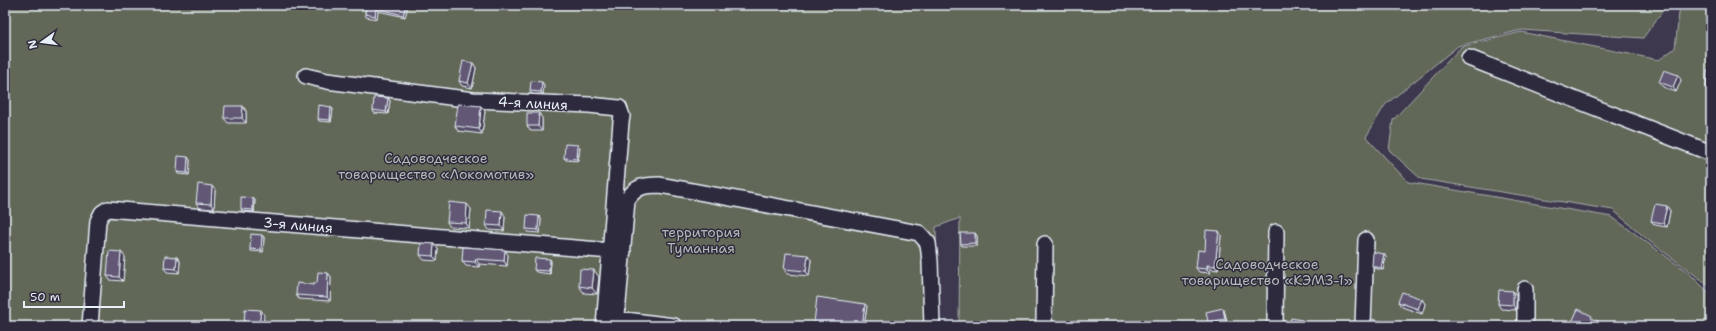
<svg xmlns="http://www.w3.org/2000/svg" width="1716" height="331" font-family="'Shantell Sans',sans-serif">
	<rect width="100%" height="100%" fill="#3e384e"/>
	<filter id="ink" filterUnits="userSpaceOnUse"><feTurbulence type="fractalNoise" baseFrequency=".025" numOctaves="2"/><feDisplacementMap in="SourceGraphic" scale="8" xChannelSelector="R" yChannelSelector="G"/><feConvolveMatrix kernelMatrix="1 2 1 2 8 2 1 2 1" color-interpolation-filters="sRGB"/></filter>
	<g filter="url(#ink)">
		<path fill="#626759" stroke="#a5aca8" d="M5,5H1667L1643,38L1521,30L1458,46L1385,105L1366,137L1408,182L1612,217L1689,273L1711,295V326H959L960,218L936,227L938,326H5Z
			M1680,5H1711V287L1648,240L1613,210L1421,179L1389,150L1393,120L1461,47L1521,32L1659,60L1675,48Z"/>
		<g fill="none" stroke-linecap="round" stroke-linejoin="round">
			<defs>
				<path id="minor" d="M1469,58L1711,153
					M306,76L327,81L473,100L589,105L619,108L622,116L621,122L604,326
					M617,319L674,326
					M90,326L98,221L102,213L108,209L623,252
					M616,326L627,200C636,186 644,185 660,185L919,233L928,243L930,261L932,326
					M1044,326L1045,244
					M1275,326L1276,232
					M1363,326L1366,240
					M1525,326V289"/>
			</defs>
			<use href="#minor" stroke="#e8f1f8" stroke-width="18"/>
			<use href="#minor" stroke="#2f2a3d" stroke-width="15"/>
		</g>
		<path fill="#544d65" stroke="#e8f1f8" d="M366,5H408L405,17L378,11L377,19L366,17L365,14Z
			M473,63L476,68L472,88L462,86L459,81Z
			M1711,71V91H1708L1706,88Z
			M1681,80L1676,92L1663,87L1659,82Z
			M544,85L543,94H532L530,91Z
			M388,98L390,101L388,114L374,113L373,110Z
			M481,106L485,111L482,134L458,131L455,126Z
			M331,107L333,109L331,122L319,121L318,119Z
			M246,111V123H228L224,118Z
			M542,118V131H531L527,126Z
			M578,145L580,147L578,161L566,160L564,158Z
			M190,160L189,175L178,174L177,172Z
			M215,190L214,209L200,208L196,203Z
			M255,200L254,212L242,211L241,209Z
			M1667,206L1670,211L1667,227L1655,225L1651,221Z
			M471,209L469,228L450,227L447,222Z
			M505,216L504,231L489,230L486,225Z
			M539,216L541,219L540,233L527,232L526,229Z
			M975,233L977,236V246H962L961,244Z
			M262,235L264,237L263,252L251,251L250,249Z
			M1221,235L1218,270L1210,269V273L1199,272L1196,268L1205,251Z
			M438,249L437,261L424,260L420,255Z
			M121,252L125,257L123,281L110,280L107,276Z
			M508,255L507,266L479,264V267L466,266L462,261Z
			M177,257L180,261L179,273L167,272L164,268Z
			M1386,257L1383,270L1374,268L1372,266Z
			M811,260L809,276L787,274L784,269Z
			M551,261L550,274L536,272L534,270Z
			M328,273L331,277L330,301L299,299L296,295L314,285Z
			M599,277L597,294L584,293L579,286Z
			M1513,291L1516,295V310L1501,309L1498,304Z
			M1422,299L1425,304L1422,314L1402,307L1398,302Z
			M867,306L864,326H823L816,325L814,323Z
			M1223,308L1224,310L1227,321L1210,325L1208,322Z
			M1595,320L1607,326H1575L1572,322Z"/>
		<path fill="#453e53" stroke="#e8f1f8" d="M406,5H408L405,17L403,15Z
			M376,8L378,11L377,19L375,16Z
			M473,63L476,68L472,88L468,83Z
			M1678,75L1681,80L1676,92L1673,87Z
			M542,82L544,85L543,94L541,92Z
			M388,98L390,101L388,114L386,112Z
			M243,106L246,111V123L242,118Z
			M481,106L485,111L482,134L479,129Z
			M331,107L333,109L331,122L330,120Z
			M539,113L542,118V131L538,126Z
			M578,145L580,147L578,161L577,159Z
			M188,157L190,160L189,175L187,173Z
			M212,186L215,190L214,209L211,204Z
			M253,198L255,200L254,212L253,210Z
			M467,204L471,209L469,228L466,223Z
			M1667,206L1670,211L1667,227L1663,223Z
			M502,211L505,216L504,231L501,226Z
			M539,216L541,219L540,233L538,230Z
			M1219,231L1221,235L1218,270L1215,266Z
			M975,233L977,236V246L975,243Z
			M262,235L264,237L263,252L261,250Z
			M434,244L438,249L437,261L433,256Z
			M505,250L508,255L507,266L504,261Z
			M121,252L125,257L123,281L119,277Z
			M1384,254L1386,257L1383,270L1381,268Z
			M808,255L811,260L809,276L806,271Z
			M177,257L180,261L179,273L176,269Z
			M476,259L479,264V267L475,262Z
			M550,259L551,261L550,274L549,271Z
			M1207,265L1210,269V273L1207,269Z
			M594,270L599,277L597,294L592,288Z
			M328,273L331,277L330,301L327,297Z
			M1513,291L1516,295V310L1513,305Z
			M1422,299L1425,304L1422,314L1418,309Z
			M865,304L867,306L864,326H862Z
			M1223,308L1224,310L1227,321L1225,319Z
			M261,310L264,315L263,326H259Z
			M1302,320L1304,323L1303,326H1301Z
			M1383,322L1385,324L1384,326H1382Z"/>
		<path fill="#625976" stroke="#e8f1f8" d="M366,5H406L403,15L376,8L375,16L365,14Z
			M463,61L473,63L468,83L459,81Z
			M1664,70L1678,75L1673,87L1659,82Z
			M1707,70L1711,71V88H1706Z
			M531,81L542,82L541,92L530,91Z
			M374,97L388,98L386,112L373,110Z
			M458,104L481,106L479,129L455,126Z
			M319,105L331,107L330,120L318,119Z
			M225,106H243L242,118H224Z
			M527,113H539L538,126H527Z
			M565,144L578,145L577,159L564,158Z
			M178,156L188,157L187,173L177,172Z
			M198,184L212,186L211,204L196,203Z
			M241,197L253,198V210L241,209Z
			M449,202L467,204L466,223L447,222Z
			M1655,204L1667,206L1663,223L1651,221Z
			M487,210L502,211L501,226L486,225Z
			M527,215L539,216L538,230L526,229Z
			M1206,230L1219,231L1215,266L1207,265V269L1196,268L1198,250L1205,251Z
			M960,233H975V243L961,244Z
			M251,234L262,235L261,250L250,249Z
			M421,243L434,244L433,256L420,255Z
			M463,247L505,250L504,261L476,259L475,262L462,261Z
			M109,251L121,252L119,277L107,276Z
			M1373,252L1384,254L1381,268L1372,266Z
			M786,253L808,255L806,271L784,269Z
			M165,256L177,257L176,269L164,268Z
			M535,258L550,259L549,271L534,270Z
			M580,269L594,270L592,288L579,286Z
			M318,272L328,273L327,297L296,295L297,283L314,285V283H317Z
			M1499,290L1513,291V305L1498,304Z
			M1402,292L1422,299L1418,309L1398,302Z
			M817,297L865,304L862,326H840L814,323Z
			M1223,308L1225,319L1208,322L1206,312Z
			M245,309L261,310L259,326H244Z
			M1578,309L1592,316L1591,318L1607,326H1581L1572,322Z
			M1291,318L1302,320L1301,326H1289Z
			M1371,319L1383,322L1382,326H1370Z"/>
	</g>
	<g text-anchor="middle" dominant-baseline="central" stroke-width="3" stroke-linejoin="round" paint-order="stroke">
		<g font-size="14" fill="#e8f1f8" stroke="#2f2a3d">
			<text transform="translate(533 103) rotate(3)">4-я линия</text>
			<text transform="translate(298 225) rotate(5)">3-я линия</text>
		</g>
		<g font-size="14" fill="#b2bab8" stroke="#2f2a3d">
			<text x="436" y="158">Садоводческое<tspan x="436" dy="16">товарищество «Локомотив»</tspan></text>
			<text x="701" y="232">территория<tspan x="701" dy="16">Туманная</tspan></text>
			<text x="1267" y="264">Садоводческое<tspan x="1267" dy="16">товарищество «КЭМЗ-1»</tspan></text>
		</g>
	</g>
	<rect width="1716" height="331" fill="none" stroke="#2f2a3d" stroke-width="20"/>
	<rect x="10" y="10" width="1696" height="311" fill="none" stroke="#e8f1f8" stroke-width="1.5" filter="url(#ink)"/>
	<g transform="translate(42 42) rotate(256)" stroke="#2f2a3d" stroke-width="3" paint-order="stroke">
	<path d="M0-3L7 15L0 10L-7 15Z" fill="#e8f1f8"/>
	<text y="-6" font-size="11" font-weight="bold" text-anchor="middle" fill="#e8f1f8">N</text>
	</g>
	<path d="M24 301v6h100v-6" fill="none" stroke="#e8f1f8" stroke-width="2"/>
	<text x="30" y="301" font-size="12" fill="#e8f1f8" stroke="#2f2a3d" stroke-width="3" paint-order="stroke">50 m</text>
</svg>
